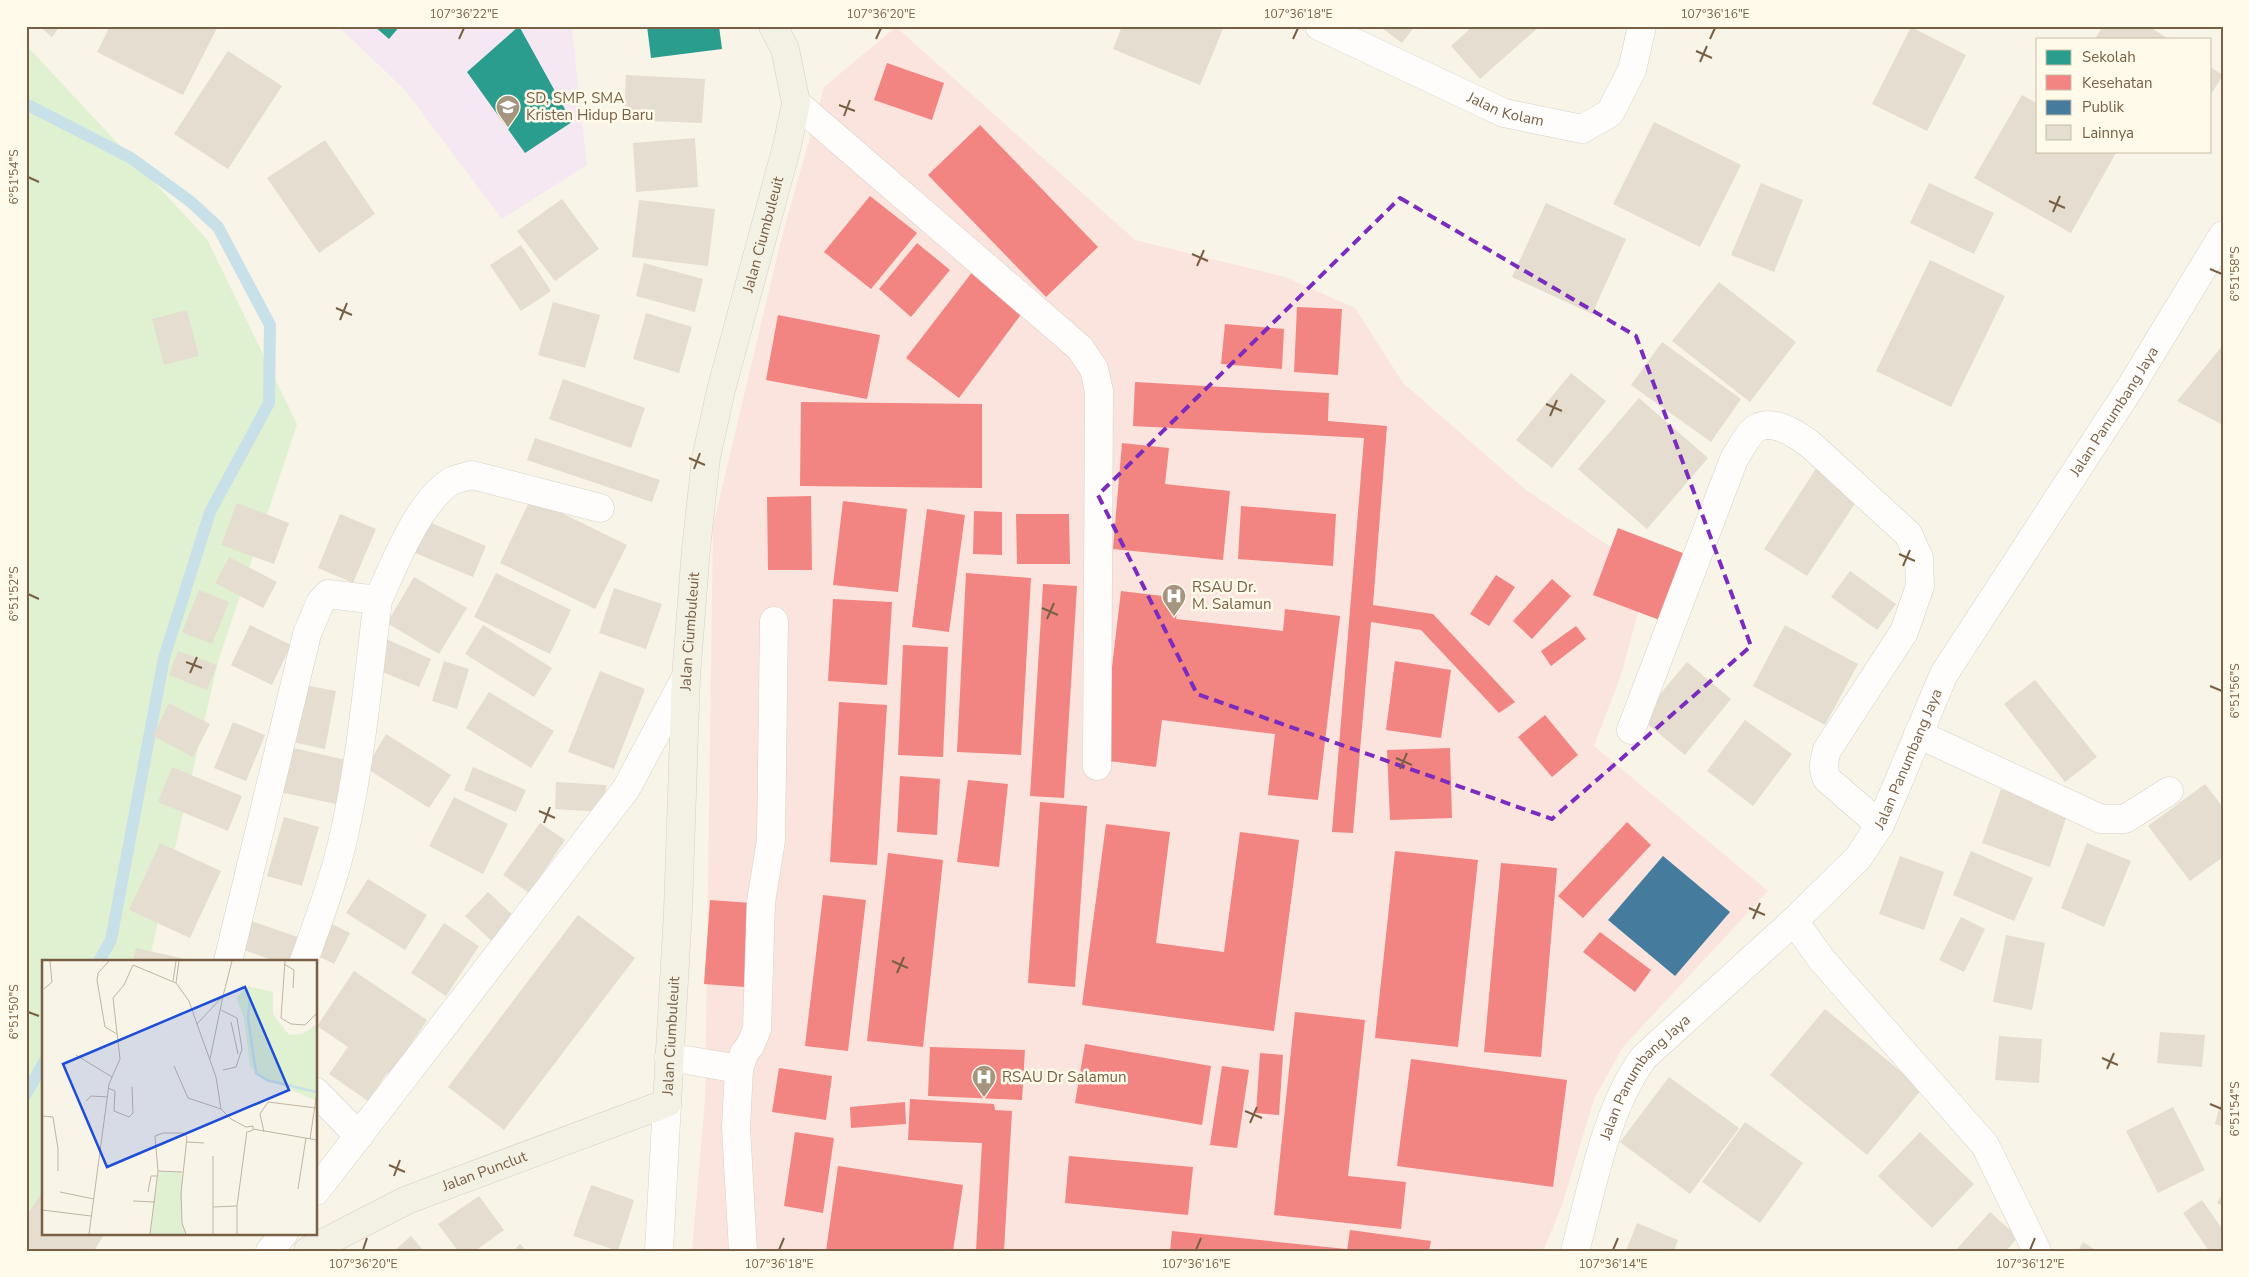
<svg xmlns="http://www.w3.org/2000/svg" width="2249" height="1277" font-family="'Nunito Sans',sans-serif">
	<rect width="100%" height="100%" fill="#f8f4e8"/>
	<path fill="#f6e8f2" d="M338,26H575L572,30L587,165L502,219L405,90Z"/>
	<path fill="#fbe4dd" d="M896,27L1135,240L1285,277L1355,308L1403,383L1526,490L1649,573L1621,675L1594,746L1768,891L1623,1047L1594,1099L1562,1205L1543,1251H692L705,1100L713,526L781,240L824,87Z"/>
	<path fill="#dff1d1" d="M26,45L207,239L297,424L218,662L149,961H44V1233L26,1246Z"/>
	<path fill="#2a9d8f" d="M374,26H400L389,39Z
		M519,26L572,122L525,153L467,72Z
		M647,26H719L722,49L651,58Z"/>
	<path fill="#f28482" d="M887,63L944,83L932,120L874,100Z
		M980,125L1098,247L1046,297L928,175Z
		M870,196L917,233L871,289L824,252Z
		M917,243L950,270L911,317L879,289Z
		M973,271L1025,309L959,398L906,358Z
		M1297,307L1342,309L1338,375L1294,372Z
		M778,315L880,335L867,399L766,380Z
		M1225,324L1284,329L1282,369L1221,364Z
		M1135,382L1329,393L1328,421L1387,426L1373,605L1433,614L1515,702L1499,713L1421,630L1371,622L1353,833L1332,832L1364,438L1133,426Z
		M801,402L982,404V488L800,486Z
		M1122,443L1169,448L1165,484L1230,491L1223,560L1113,549Z
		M811,496L812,570H768L767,497Z
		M843,501L907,509L898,592L833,585Z
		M1241,506L1336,514L1333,566L1238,559Z
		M927,509L965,515L949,632L912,627Z
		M974,511L1002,512V555L973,554Z
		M1016,514H1069L1070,564H1017Z
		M1618,528L1688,555L1662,621L1593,595Z
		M966,573L1031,578L1021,755L957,752Z
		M1496,575L1515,587L1489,626L1470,614Z
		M1552,579L1571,596L1532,639L1513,621Z
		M1043,584L1077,586L1064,798L1030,796Z
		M1121,591L1179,598L1176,619L1283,631L1285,609L1340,616L1318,800L1268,795L1275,734L1162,720L1156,767L1101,760Z
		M833,599L892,602L887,685L828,681Z
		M1576,626L1586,639L1551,666L1541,651Z
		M903,645L948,647L943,757L898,755Z
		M1395,661L1451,670L1441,738L1386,730Z
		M839,702L887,705L877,865L830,862Z
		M1545,715L1578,755L1552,777L1518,737Z
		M1450,748L1452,818L1390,820L1387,750Z
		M900,776L940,779L937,835L897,832Z
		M968,780L1008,784L999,867L957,862Z
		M1040,802L1087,806L1075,987L1028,983Z
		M1627,822L1651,845L1583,918L1558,896Z
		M1106,824L1170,832L1156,943L1224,952L1240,832L1299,840L1274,1031L1082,1005Z
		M1395,851L1478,860L1458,1047L1375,1038Z
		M888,853L943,860L923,1047L867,1041Z
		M1501,863L1557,868L1541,1057L1484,1052Z
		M823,895L866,900L848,1051L805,1046Z
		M710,900L751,903L745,987L704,984Z
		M1600,932L1651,970L1635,992L1583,952Z
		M1295,1012L1365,1020L1348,1176L1406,1182L1401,1229L1274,1215Z
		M1085,1044L1211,1066L1202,1125L1075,1103Z
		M930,1047L1025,1050L1022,1100L928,1096Z
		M1260,1053L1283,1055L1279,1115L1256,1113Z
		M1411,1059L1567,1080L1553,1187L1397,1166Z
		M1222,1066L1249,1070L1237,1148L1210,1145Z
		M779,1068L832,1076L826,1120L772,1112Z
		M910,1099L994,1104L995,1110L1012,1111L1004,1251H976L982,1143L908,1140Z
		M905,1102L906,1124L851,1128L850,1107Z
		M795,1132L834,1138L823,1213L784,1206Z
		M1069,1156L1193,1167L1188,1215L1065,1203Z
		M838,1166L963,1185L953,1251H826Z
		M1350,1230L1431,1241L1429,1251H1347Z
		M1172,1231L1346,1249V1251H1170Z"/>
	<path fill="#457b9d" d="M1663,856L1730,912L1675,976L1608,920Z"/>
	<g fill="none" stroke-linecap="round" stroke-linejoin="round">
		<path stroke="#c8e1e9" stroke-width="12" d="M26,104L131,158L191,202L218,227L270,325L269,403L210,512L164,658L111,940L99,961
			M26,1094L44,1062"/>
	</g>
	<path fill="#e5ddcf" d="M39,26H60L52,37Z
		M110,26H218L183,95L97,52Z
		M1122,26H1224L1200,85L1113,49Z
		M1379,26H1415L1402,43Z
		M1473,26H1540L1480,79L1451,46Z
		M2103,26H2149L2168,39H2095Z
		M1911,27L1966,55L1927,131L1872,104Z
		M228,51L282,86L228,169L174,134Z
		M2210,67L2223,75L2210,96Z
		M626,75L705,79L702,123L624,120Z
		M2022,95L2038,104V151H2117L2071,233L1974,178Z
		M1654,122L1741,165L1700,247L1613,204Z
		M695,138L698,187L636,192L633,143Z
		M325,140L375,214L319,253L267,178Z
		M1761,183L1803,200L1774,272L1731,255Z
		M1929,183L1994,213L1974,254L1910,223Z
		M562,199L599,249L555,281L517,231Z
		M639,200L715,209L708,266L632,257Z
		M1546,203L1626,239L1592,314L1512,277Z
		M521,245L551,291L521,311L490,265Z
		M1930,260L2005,296L1951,407L1876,371Z
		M644,263L703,279L695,312L636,296Z
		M1719,282L1796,342L1750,402L1672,341Z
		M553,302L600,315L585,368L538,355Z
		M187,310L199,356L164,365L152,319Z
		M646,313L692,327L679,373L633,359Z
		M1662,342L1741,399L1711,442L1631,385Z
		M2223,345V425L2177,401Z
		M1571,373L1606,401L1552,468L1516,440Z
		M563,379L645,408L631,448L549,419Z
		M1639,398L1708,458L1647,529L1578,469Z
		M535,438L660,480L652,502L527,460Z
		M1817,467L1860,496L1807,576L1764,549Z
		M531,498L627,545L595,609L500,563Z
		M237,503L289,523L274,564L221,545Z
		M340,514L376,529L353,583L318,568Z
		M429,522L486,546L473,577L415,553Z
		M229,557L277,582L263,608L215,583Z
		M1850,571L1896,604L1877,630L1831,597Z
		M496,573L571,610L550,654L474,617Z
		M414,577L467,608L439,654L387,623Z
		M614,588L662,604L646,649L599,633Z
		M199,590L229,602L212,644L182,632Z
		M250,625L291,645L272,685L231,665Z
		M483,625L552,668L534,697L465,654Z
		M1785,625L1858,664L1825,725L1753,686Z
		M386,639L431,659L419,687L373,668Z
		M178,651L217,665L207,690L169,675Z
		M444,661L469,669L457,709L432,701Z
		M1687,662L1731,699L1685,755L1640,718Z
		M600,671L645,689L614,769L568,752Z
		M2035,680L2097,757L2065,782L2004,704Z
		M299,684L336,691L325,749L288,741Z
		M489,692L554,731L531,768L466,728Z
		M169,703L210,724L193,757L153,736Z
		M1745,720L1792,754L1753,806L1707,771Z
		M233,722L265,735L246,781L214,768Z
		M386,734L451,775L429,808L366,768Z
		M285,746L355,762L345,806L275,791Z
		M172,767L242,796L228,831L158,802Z
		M473,767L526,790L516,812L464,790Z
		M556,782L606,785L604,812L555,809Z
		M2205,784L2223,807V857L2190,881L2148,826Z
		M2001,789L2068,812L2050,867L1982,843Z
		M454,797L508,824L483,874L429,846Z
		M284,817L319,827L302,886L267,876Z
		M540,823L565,840L529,893L503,875Z
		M160,843L221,871L190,938L129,910Z
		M2087,843L2131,861L2104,927L2061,908Z
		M1971,851L2033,878L2014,921L1953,895Z
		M1900,856L1944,872L1924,930L1879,914Z
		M368,879L427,915L405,950L346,913Z
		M488,892L519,921L496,945L465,916Z
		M578,915L635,958L504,1130L448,1087Z
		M1961,917L1985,929L1964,972L1939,960Z
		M248,920L301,938L293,961H275L239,948Z
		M328,922L350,933L334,964L312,953Z
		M444,923L479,946L446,996L411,973Z
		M2006,935L2045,943L2032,1010L1993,1002Z
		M136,948L185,959L184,961H133Z
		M354,971L427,1020L390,1075L387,1073L368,1101L329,1074L348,1047L317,1026Z
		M1825,1009L1922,1089L1867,1155L1770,1075Z
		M2160,1032L2205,1035L2202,1067L2157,1063Z
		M1999,1036L2042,1039L2039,1083L1995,1080Z
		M1669,1077L1739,1128L1690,1194L1620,1142Z
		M2222,1097H2223V1127L2215,1124Z
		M2173,1107L2205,1170L2158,1193L2126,1131Z
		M1745,1122L1803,1163L1760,1223L1702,1182Z
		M1920,1132L1974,1184L1932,1228L1878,1176Z
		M591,1185L634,1200L618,1251L573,1236Z
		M44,1189V1233H105L94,1251H26V1217Z
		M2223,1193V1206L2217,1203Z
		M479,1196L504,1230L475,1251H458L438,1224Z
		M2202,1200L2223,1230V1251H2209L2183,1213Z
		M1990,1212L2018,1237L2006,1251H1955Z
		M1637,1223L1678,1240L1674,1251H1626Z
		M411,1236L424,1251H394Z
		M2083,1242L2097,1251H2078Z
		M520,1244L527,1251H513Z"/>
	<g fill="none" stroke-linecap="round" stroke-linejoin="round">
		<defs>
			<g id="minor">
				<path id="s1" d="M1319,26L1504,113L1582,129L1610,113L1632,70L1642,26"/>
				<path d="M796,103L1080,348L1094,369L1099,391L1097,766"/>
				<path d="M1631,730L1734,459C1740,450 1747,435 1755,429C1772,417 1798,435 1811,445L1908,534L1919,558L1920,586L1904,632L1827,750C1824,761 1822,768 1827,779L1880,825"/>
				<path d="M1918,734L2101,819H2125L2169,791"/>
				<path d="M1794,921L1822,960L1985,1145L2037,1251"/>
				<path d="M228,961L307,634L320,603L328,594L378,600C394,565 418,503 450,482C456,478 465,477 472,475L600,508"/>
				<path d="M304,961C319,918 336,875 345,830C362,754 368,677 378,600"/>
				<path d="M669,1057L739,1069"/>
				<path d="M316,1092L359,1136"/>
				<path d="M316,1191L626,789L686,677"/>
				<path d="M270,1251L284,1233"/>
				<path d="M659,1251L667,1103"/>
				<path d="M743,1251L736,1127L739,1069L744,1053L750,1046L757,1029L761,902L771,840L774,621"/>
				<path id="s2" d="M1575,1251C1593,1186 1604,1114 1643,1058L1794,921L1858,858L1880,825L1944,674L2130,388L2223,235"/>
			</g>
			<g id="major">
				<path id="s3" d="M308,1251L407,1200L667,1103L678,910L686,677L696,549L706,458L721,390L787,146L796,103L785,49L773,26"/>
			</g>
		</defs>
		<use href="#minor" stroke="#d7d1c7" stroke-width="29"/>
		<use href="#major" stroke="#d7cfc4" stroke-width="29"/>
		<use href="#minor" stroke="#fefdfc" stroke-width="28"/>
		<use href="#major" stroke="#f3f0e4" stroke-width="28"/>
	</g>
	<path fill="none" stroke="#7b2cbf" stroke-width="4" stroke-dasharray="10 6" stroke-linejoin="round" d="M1400,198L1636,336L1751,646L1552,819L1197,694L1098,495Z"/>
	<path fill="none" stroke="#796045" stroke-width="2" d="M459,39L464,28M876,39L881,28M1293,39L1298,28M1710,39L1715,28M1696,51L1712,58M1700,62L1707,46M839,105L855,111M844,116L850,100M28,177L39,182M2049,201L2065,208M2053,212L2060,196M1192,254L1208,261M1197,266L1204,250M2210,269L2222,274M336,308L352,315M340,320L347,303M1546,404L1562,411M1550,416L1557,400M689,458L705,465M694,469L700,453M1899,554L1915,561M1903,566L1910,550M28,594L39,599M1042,608L1058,615M1047,619L1054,603M186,662L202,668M190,673L197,657M2210,686L2222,691M1396,758L1412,765M1400,769L1407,753M539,811L555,818M544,823L550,807M1749,908L1765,915M1753,919L1760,903M892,961L908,968M897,973L904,957M28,1012L39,1016M2102,1058L2118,1065M2107,1069L2114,1053M2210,1104L2222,1109M1245,1111L1262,1118M1250,1123L1257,1107M389,1165L405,1172M394,1176L400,1160M363,1250L367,1238M779,1250L784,1238M1196,1250L1201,1238M1613,1250L1618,1238M2030,1250L2035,1238"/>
	<defs>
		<symbol id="school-pin" viewBox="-11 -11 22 30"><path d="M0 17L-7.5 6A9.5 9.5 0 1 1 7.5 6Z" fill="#a5947e" stroke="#fffaea"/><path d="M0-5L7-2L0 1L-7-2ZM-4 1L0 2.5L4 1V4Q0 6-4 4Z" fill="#fff"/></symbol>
		<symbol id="hospital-pin" viewBox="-11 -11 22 30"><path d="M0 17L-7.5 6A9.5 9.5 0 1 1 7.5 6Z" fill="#a5947e" stroke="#fffaea"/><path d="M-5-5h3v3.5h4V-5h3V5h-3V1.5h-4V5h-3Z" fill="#fff"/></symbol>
	</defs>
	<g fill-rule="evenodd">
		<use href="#school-pin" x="494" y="93" width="28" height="38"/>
		<use href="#hospital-pin" x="1160" y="582" width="28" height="38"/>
		<use href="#hospital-pin" x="970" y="1063" width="28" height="38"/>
	</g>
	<g text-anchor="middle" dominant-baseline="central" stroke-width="5" stroke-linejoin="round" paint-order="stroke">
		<g font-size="15" fill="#796045" stroke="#fffaea" text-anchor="start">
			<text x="526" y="98">SD, SMP, SMA<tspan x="526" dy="17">Kristen Hidup Baru</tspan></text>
			<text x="1192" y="587">RSAU Dr.<tspan x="1192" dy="17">M. Salamun</tspan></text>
			<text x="1002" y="1077">RSAU Dr Salamun</text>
		</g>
		<g font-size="15" fill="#796045" stroke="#fffaea">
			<text stroke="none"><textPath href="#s1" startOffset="205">Jalan Kolam</textPath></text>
			<text stroke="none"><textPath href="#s3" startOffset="1266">Jalan Ciumbuleuit</textPath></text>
			<text stroke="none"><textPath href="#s2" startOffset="1016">Jalan Panumbang Jaya</textPath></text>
			<text stroke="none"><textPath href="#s3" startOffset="861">Jalan Ciumbuleuit</textPath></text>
			<text stroke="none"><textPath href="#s2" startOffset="611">Jalan Panumbang Jaya</textPath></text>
			<text stroke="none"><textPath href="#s3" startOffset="456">Jalan Ciumbuleuit</textPath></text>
			<text stroke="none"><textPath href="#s2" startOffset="191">Jalan Panumbang Jaya</textPath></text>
			<text stroke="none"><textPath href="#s3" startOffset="194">Jalan Punclut</textPath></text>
		</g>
	</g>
	<g transform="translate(42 960)">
		<rect width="275" height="275" fill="#f8f4e8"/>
		<path d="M206,26L231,32V54L247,75L260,74L275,64V141L222,118L208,106L202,58L194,38ZM116,211L140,212V263L144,274H108Z" fill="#dff1d1"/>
		<path fill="none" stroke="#c8e1e9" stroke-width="2.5" d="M208,37L206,58L214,113L225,120L274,132"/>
		<path fill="none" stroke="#c1b5a2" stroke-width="1" d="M67,1L56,13L55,20L63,67L75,74M190,1L181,36L155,64L174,117L179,149L189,159L204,167L211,166V170L206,172M243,1L239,58L249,64L263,65L275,53M242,4L252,10L251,28M131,21L134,1M134,23L137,1M2,29L10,22L8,1M179,50L195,58L200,89L194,107L181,110M189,62L196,94M34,95L70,117M168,99L181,36M132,106L146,138L179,149M66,128L73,131L72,151L87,157L91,153L90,127M44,141L49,136L66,137M0,156L11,157L16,189V211M211,169L275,180M222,172L218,154L226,142L274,148M268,179L275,132M145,182L162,183M116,211L140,212M256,229L264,178M18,232L52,239M106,232L109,216H115M91,241L113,242M171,247L195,246M0,250L49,256M47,274L67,124L78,99L71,38L82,25L91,5L134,23L147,41L155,64M108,274L116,211L113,176L121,173H141L145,177L139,233L140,263L144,274M171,274V196M195,274V246L205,171"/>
		<path fill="#1d4ed8" fill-opacity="0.15" stroke="#1d4ed8" stroke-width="2.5" d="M203,27L247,130L65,207L21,104Z"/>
		<rect width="275" height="275" fill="none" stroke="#796045" stroke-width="2.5"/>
	</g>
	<rect width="2249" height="1277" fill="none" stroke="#fffaea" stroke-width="55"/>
	<rect x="2036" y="38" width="175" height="115" fill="#fffaea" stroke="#c9bca8"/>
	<rect x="2046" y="50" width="25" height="15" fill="#2a9d8f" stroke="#c9bca8"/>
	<text x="2082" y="62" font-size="15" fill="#796045">Sekolah</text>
	<rect x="2046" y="75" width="25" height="15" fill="#f28482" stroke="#c9bca8"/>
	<text x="2082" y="88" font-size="15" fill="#796045">Kesehatan</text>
	<rect x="2046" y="100" width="25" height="15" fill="#457b9d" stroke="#c9bca8"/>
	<text x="2082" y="112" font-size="15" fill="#796045">Publik</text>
	<rect x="2046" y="125" width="25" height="15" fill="#e5ddcf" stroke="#c9bca8"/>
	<text x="2082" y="138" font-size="15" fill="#796045">Lainnya</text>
	<rect x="28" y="28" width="2194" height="1222" fill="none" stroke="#796045" stroke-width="2"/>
	<g font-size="12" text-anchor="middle" fill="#796045">
		<text x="464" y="18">107°36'22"E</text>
		<text x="881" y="18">107°36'20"E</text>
		<text x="1298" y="18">107°36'18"E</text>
		<text x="1715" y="18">107°36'16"E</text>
		<text transform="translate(14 177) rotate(-90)" y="4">6°51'54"S</text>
		<text transform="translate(2235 274) rotate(-90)" y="4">6°51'58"S</text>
		<text transform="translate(14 594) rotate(-90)" y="4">6°51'52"S</text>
		<text transform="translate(2235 691) rotate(-90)" y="4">6°51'56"S</text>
		<text transform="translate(14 1012) rotate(-90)" y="4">6°51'50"S</text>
		<text transform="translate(2235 1109) rotate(-90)" y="4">6°51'54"S</text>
		<text x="363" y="1268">107°36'20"E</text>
		<text x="779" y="1268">107°36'18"E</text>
		<text x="1196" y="1268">107°36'16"E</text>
		<text x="1613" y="1268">107°36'14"E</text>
		<text x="2030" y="1268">107°36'12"E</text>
	</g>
</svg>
